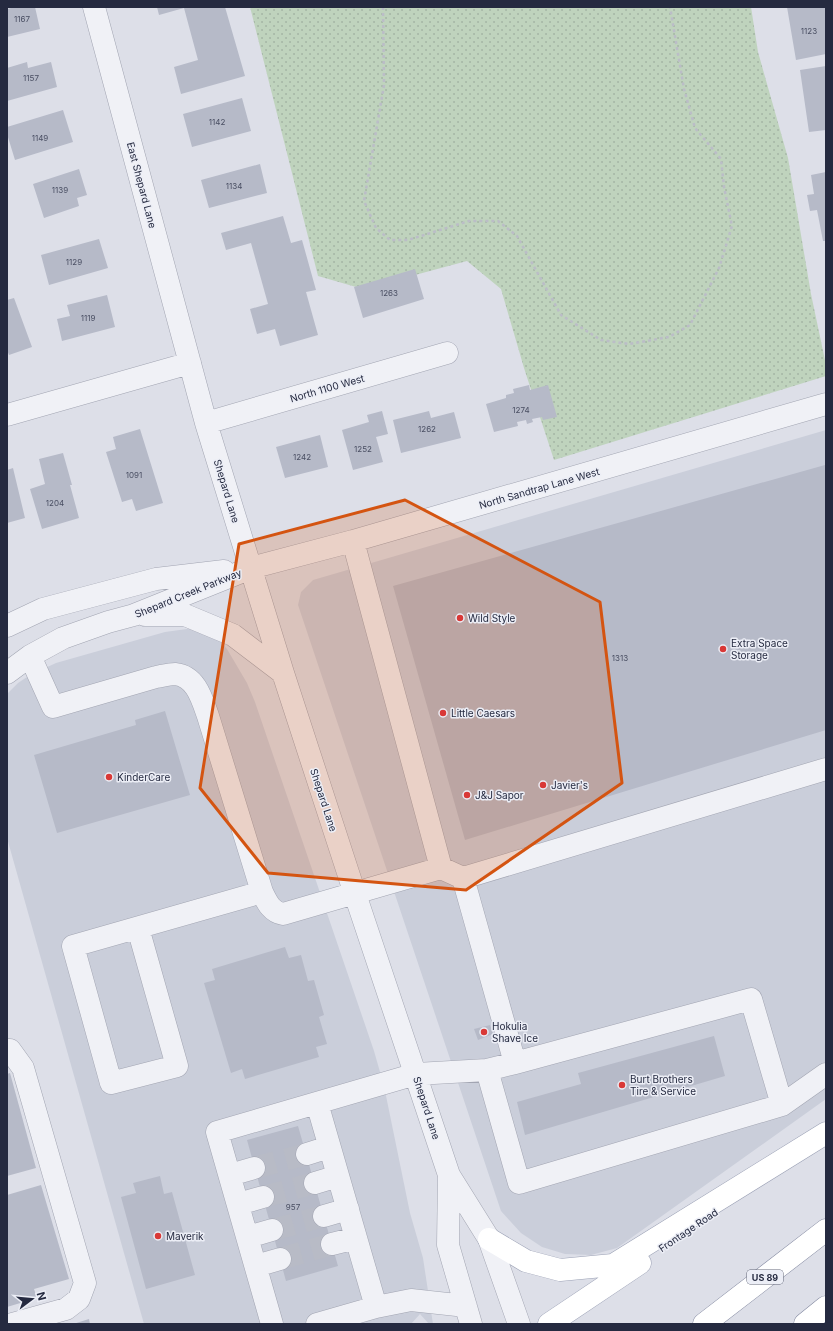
<svg xmlns="http://www.w3.org/2000/svg" width="833" height="1331" font-family="Inter,sans-serif">
	<defs>
		<pattern id="grass-dots" width="8" height="8" patternUnits="userSpaceOnUse"><rect width="8" height="8" fill="#bfd3bd"/><path d="M2 2h.1M6 6h.1" fill="none" stroke="#a4b5a4" stroke-width="1.8" stroke-linecap="round"/></pattern>
	</defs>
	<rect width="100%" height="100%" fill="#dddfe8"/>
	<path fill="#caceda" d="M826,430V1099L617,1248L591,1255L565,1254L542,1247L521,1233L501,1211L298,605L301,592L313,580Z
		M194,628L220,641L227,649L247,683L255,702L374,1051L384,1086L410,1213L423,1258L433,1324H429L420,1314L411,1324H144L7,838V694L18,683L30,675L56,663L165,632Z"/>
	<path fill="url(#grass-dots)" d="M250,7H751L758,52L788,158L811,294L826,365V376L554,460L524,368L501,289L467,261L363,289L318,276Z"/>
	<path fill="#b6bac8" d="M15,7H35L40,29L7,37V9Z
		M157,7H225L245,76L181,94L174,67L198,60L184,8L159,15Z
		M787,7H826V54L796,60Z
		M27,62L28,68L51,62L57,87L7,101V68Z
		M826,66V130L809,132L800,70Z
		M242,98L251,131L192,147L183,114Z
		M63,110L73,142L15,160L7,134V127Z
		M260,164L267,193L209,208L201,180Z
		M79,169L87,195L77,198L79,206L44,218L33,184Z
		M826,172V241H823L817,210L810,211L807,195L814,194L811,175Z
		M283,216L291,243L302,240L316,290L306,292L318,335L280,346L275,329L257,334L250,309L268,304L251,243L226,250L221,233Z
		M99,239L108,268L49,285L41,255Z
		M415,269L424,299L363,318L354,287Z
		M107,295L115,327L62,341L57,319L70,316L67,305Z
		M14,298L32,347L9,355L7,350V300Z
		M529,385L530,390L548,385L557,417L543,420L542,417L532,419L533,422L527,424L526,420L517,422L518,426L494,432L486,404L506,398V395L514,393L513,389Z
		M382,411L388,434L376,437L383,462L353,470L342,430L369,422L367,415Z
		M429,411L431,418L454,412L461,438L401,453L393,420Z
		M140,429L163,503L136,511L132,499L122,502L106,452L116,449L113,437Z
		M320,435L328,467L285,478L276,447Z
		M63,453L72,485H70L79,518L42,529L30,489L45,484L39,459Z
		M825,465L826,470V730L465,840L393,586Z
		M13,468L25,518L7,523V470Z
		M165,711L190,795L57,833L34,755L136,725L135,720Z
		M285,947L289,958L301,955L308,981L314,980L324,1015L319,1017L327,1044L316,1047L319,1057L245,1079L242,1069L231,1073L204,983L215,980L212,969Z
		M490,1025L493,1034L478,1040L474,1029Z
		M714,1036L725,1076L525,1135L517,1102L581,1084L578,1073Z
		M10,1073L36,1168L7,1176V1074Z
		M298,1126L338,1266L286,1281L247,1140Z
		M160,1176L164,1194L172,1192L195,1275L146,1289L121,1197L136,1193L133,1183Z
		M41,1185L69,1279L34,1289L37,1298L7,1307V1195Z
		M89,1319L90,1324H73Z"/>
	<g fill="none" stroke-linecap="round" stroke-linejoin="round">
		<path stroke="#b8bbc6" stroke-width="22" stroke-dasharray="22 11" stroke-linecap="butt" d="M254,1168L307,1154
			M263,1197L315,1183
			M272,1230L324,1216
			M280,1259L332,1244"/>
		<defs>
			<path id="minor" d="M94,7L206,423L283,673L355,894L449,1175L489,1239L519,1324
				M7,415L190,363
				M206,423L447,353
				M353,541L441,868
				M145,615H185L233,635L283,673
				M7,626L43,609L156,579L224,571
				M30,656L53,707L156,677C162,676 169,674 175,674C196,676 202,699 208,716L262,892
				M7,673L30,656L63,638L108,622L134,615L251,568L353,541L826,404
				M463,878L515,1063
				M138,928L177,1066L111,1083L73,946L262,892C267,902 271,912 283,914L441,868L463,878L826,769
				M7,1050H10L23,1068L85,1283L79,1299L66,1309L12,1324
				M487,1070L519,1183L782,1105L826,1074
				M317,1103L376,1307L317,1324
				M307,1154L329,1147
				M230,1175L254,1168
				M449,1175L448,1245L471,1324
				M315,1183L338,1176
				M238,1204L263,1197
				M324,1216L348,1209
				M248,1237L272,1230
				M332,1244L356,1238
				M256,1266L280,1259
				M376,1307L411,1300L466,1306
				M272,1324L217,1132L416,1074L487,1070L515,1063L751,999L782,1105"/>
			<path id="major" d="M489,1239L526,1261L560,1270L613,1265L826,1133
				M549,1324L640,1263"/>
			<path id="highway" d="M704,1324L826,1230
				M805,1324L826,1307"/>
		</defs>
		<use href="#minor" stroke="#a2a5b2" stroke-width="23"/>
		<use href="#major" stroke="#9ba1b5" stroke-width="23"/>
		<use href="#highway" stroke="#8389a0" stroke-width="23"/>
		<path stroke="#bbbdc7" stroke-width="2.5" stroke-dasharray="3 3" stroke-linecap="butt" d="M383,7L384,85L364,201L376,228L390,240H408L469,221H498L517,236L561,315L601,340L629,344L669,337L690,325L719,268L732,226L724,187L721,159L695,128L684,89L670,7"/>
		<use href="#minor" stroke="#f0f1f6" stroke-width="22"/>
		<use href="#major" stroke="#fff" stroke-width="22"/>
		<use href="#highway" stroke="#fff" stroke-width="22"/>
	</g>
	<path fill="#d45411" fill-opacity="0.2" stroke="#d45411" stroke-width="3" stroke-linejoin="round" d="M405,500L600,602L622,783L466,890L268,873L200,788L239,544Z"/>
	<g fill="#d93836" stroke="#eceef6" stroke-width="1.5">
		<circle cx="460" cy="618" r="4"/>
		<circle cx="723" cy="649" r="4"/>
		<circle cx="443" cy="713" r="4"/>
		<circle cx="109" cy="777" r="4"/>
		<circle cx="543" cy="785" r="4"/>
		<circle cx="467" cy="795" r="4"/>
		<circle cx="484" cy="1032" r="4"/>
		<circle cx="622" cy="1085" r="4"/>
		<circle cx="158" cy="1236" r="4"/>
	</g>
	<g text-anchor="middle" dominant-baseline="central" stroke-width="3" stroke-linejoin="round" paint-order="stroke">
		<g font-size="8" fill="#494e62">
			<text x="22" y="19">1167</text>
			<text x="809" y="31">1123</text>
			<text x="31" y="78">1157</text>
			<text x="217" y="122">1142</text>
			<text x="40" y="138">1149</text>
			<text x="234" y="186">1134</text>
			<text x="60" y="190">1139</text>
			<text x="74" y="262">1129</text>
			<text x="389" y="293">1263</text>
			<text x="88" y="318">1119</text>
			<text x="521" y="410">1274</text>
			<text x="427" y="429">1262</text>
			<text x="363" y="449">1252</text>
			<text x="302" y="457">1242</text>
			<text x="134" y="475">1091</text>
			<text x="55" y="503">1204</text>
			<text x="620" y="658">1313</text>
			<text x="293" y="1207">957</text>
		</g>
		<rect fill="#eceef6" stroke="#616577" stroke-width="1" x="747" y="1270" width="36" height="14" rx="3"/>
		<g font-size="9" font-weight="bold" fill="#252a40">
			<text x="765" y="1277">US 89</text>
		</g>
		<g font-size="10" fill="#252a40" stroke="#eceef6">
			<text transform="translate(142 185) rotate(75)">East Shepard Lane</text>
			<text transform="translate(327 388) rotate(-16)">North 1100 West</text>
			<text transform="translate(539 488) rotate(-16)">North Sandtrap Lane West</text>
			<text transform="translate(227 491) rotate(73)">Shepard Lane</text>
			<text transform="translate(188 593) rotate(-22)">Shepard Creek Parkway</text>
			<text transform="translate(324 800) rotate(72)">Shepard Lane</text>
			<text transform="translate(427 1108) rotate(72)">Shepard Lane</text>
			<text transform="translate(688 1230) rotate(-34)">Frontage Road</text>
		</g>
		<g font-size="10" fill="#252a40" stroke="#eceef6" text-anchor="start">
			<text x="468" y="618">Wild Style</text>
			<text x="731" y="643">Extra Space<tspan x="731" dy="12">Storage</tspan></text>
			<text x="451" y="713">Little Caesars</text>
			<text x="117" y="777">KinderCare</text>
			<text x="551" y="785">Javier's</text>
			<text x="475" y="795">J&amp;J Sapor</text>
			<text x="492" y="1026">Hokulia<tspan x="492" dy="12">Shave Ice</tspan></text>
			<text x="630" y="1079">Burt Brothers<tspan x="630" dy="12">Tire &amp; Service</tspan></text>
			<text x="166" y="1236">Maverik</text>
		</g>
	</g>
	<rect width="833" height="1331" fill="none" stroke="#252a40" stroke-width="16"/>
	<g transform="translate(32 1299) rotate(74)" stroke="#eceef6" stroke-width="3" paint-order="stroke">
	<path d="M0-3L7 15L0 10L-7 15Z" fill="#252a40"/>
	<text y="-6" font-size="11" font-weight="bold" text-anchor="middle" fill="#252a40">N</text>
	</g>
</svg>
